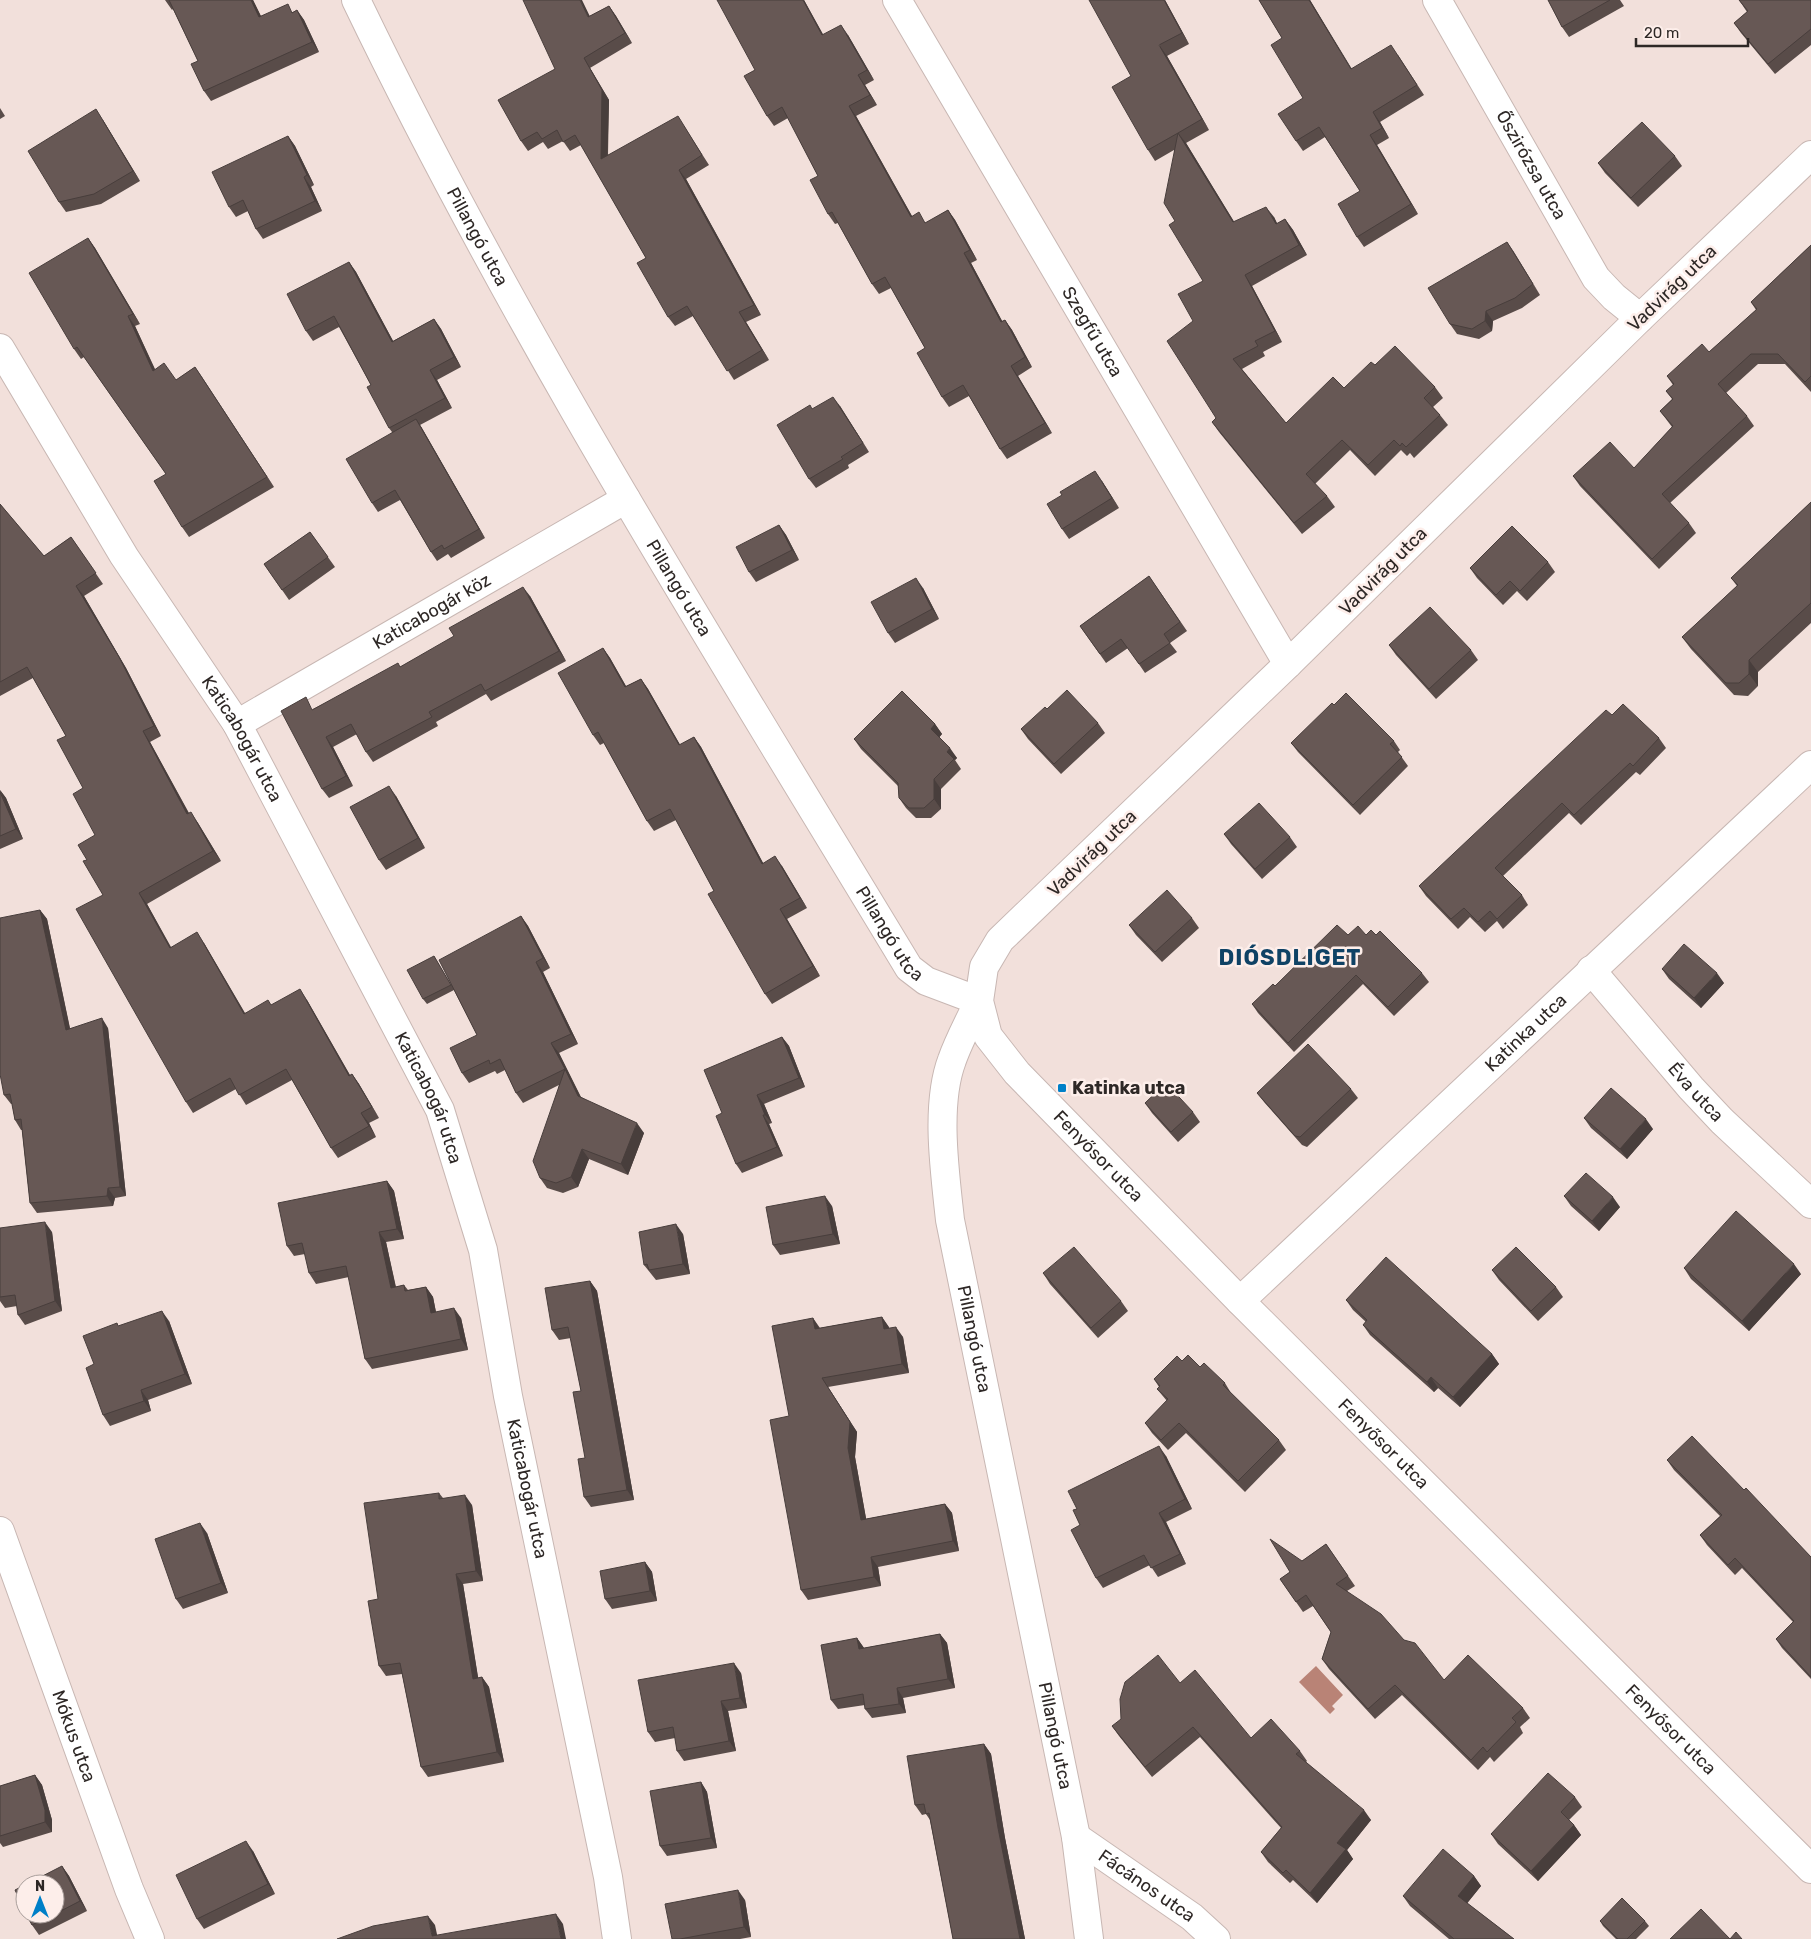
<svg xmlns="http://www.w3.org/2000/svg" width="1811" height="1939" font-family="Rubik,sans-serif">
	<rect width="100%" height="100%" fill="#f2e0db"/>
	<path fill="#b98376" d="M1316,1666L1343,1695L1332,1706L1335,1709L1330,1714L1299,1682Z"/>
	<g fill="none" stroke-linecap="round" stroke-linejoin="round">
		<defs>
			<g id="street">
				<path id="s1" d="M356,0C517,335 717,650 909,968L926,981L979,1001C970,1020 959,1040 952,1060C935,1105 945,1173 950,1220L1076,1837L1089,1939"/>
				<path id="s2" d="M897,0L1288,664"/>
				<path id="s3" d="M1437,0L1596,278L1614,297L1640,318"/>
				<path id="s4" d="M0,348L124,556L237,724L440,1110L483,1250L508,1396L608,1877L617,1939"/>
				<path id="s5" d="M237,724L626,499"/>
				<path id="s6" d="M1591,970L1691,1088L1722,1121L1811,1204"/>
				<path id="s7" d="M1240,1301L1811,765"/>
				<path id="s8" d="M0,1531L129,1889L150,1939"/>
				<path id="s9" d="M1076,1837L1192,1917L1216,1939"/>
			</g>
			<g id="secondary">
				<path id="s10" d="M1811,155L1640,318L1288,664L1000,940L984,967L979,1001L988,1036L1017,1073L1240,1301L1811,1869"/>
			</g>
		</defs>
		<use href="#street" stroke="#c8b7b3" stroke-width="30"/>
		<use href="#secondary" stroke="#c8b7b3" stroke-width="30"/>
		<use href="#street" stroke="#fff" stroke-width="28"/>
		<use href="#secondary" stroke="#fff" stroke-width="28"/>
	</g>
	<path fill="#594c49" d="M165,0H253L261,16L293,12L297,10L304,20L319,52L211,101L204,91L198,61L173,9L172,10Z
		M804,0L823,35H848L874,80L865,85L877,105L856,116L912,216L926,223L948,210L955,220L977,260L971,263L1002,321L1005,320L1012,330L1032,367L1018,376L1052,433L1007,459L1000,449L969,396L949,407L942,397L925,348L891,288L879,294L872,284L838,223L835,224L828,214L818,176L788,118L774,126L767,116L755,70Z
		M1165,0L1189,44L1167,56L1209,130L1186,143L1234,222L1274,217L1277,224L1285,219L1293,230L1307,255L1252,286L1282,342L1263,352L1265,356L1242,369L1286,423L1344,388L1375,365L1435,387L1443,398L1433,407L1440,415L1448,425L1414,458L1410,453L1407,456L1401,450L1375,476L1350,450L1315,484L1327,496L1335,507L1302,534L1219,432L1212,422L1216,418L1193,321L1203,281L1175,221L1174,150L1155,161L1148,150Z
		M1259,0H1310L1351,69L1398,55L1424,95L1380,122L1389,138L1377,145L1418,214L1364,247L1357,237L1360,191L1325,137L1303,151L1296,141L1303,98L1282,38Z
		M1548,0H1620L1624,6L1569,37L1562,27Z
		M1739,0L1811,1V45L1775,74L1741,33L1734,23L1747,12Z
		M609,6L616,16L632,43L590,68L609,100L608,155L684,126L709,165L686,179L761,315L746,322L769,360L734,380L693,316L675,326L668,317L646,258L581,145L570,151L563,141L548,149L543,142L528,151L521,141L555,69L590,16Z
		M0,108L5,116L0,119Z
		M103,120L140,181L101,204L66,212L59,202Z
		M288,136L295,146L314,185L311,187L322,211L263,239L256,229L248,211L236,217L229,207Z
		M1675,156L1682,166L1638,207L1605,173L1598,163Z
		M88,238L95,248L140,324L135,326L155,369L176,380L195,367L274,487L189,537L182,527L166,474L84,357L81,359L74,349Z
		M1507,242L1540,295L1522,308L1493,321L1492,331L1479,339L1457,334L1450,324Z
		M1811,245V392L1785,364H1758L1726,393L1747,416L1754,426L1670,503L1689,523L1696,533L1659,569L1580,486L1573,476L1634,468L1672,427L1660,411L1672,399L1666,391L1673,385L1667,376L1709,352L1756,310L1751,302Z
		M349,262L356,272L393,341L434,319L441,329L461,367L437,380L452,408L420,425L485,538L451,558L448,554L437,561L431,552L400,500L378,512L372,503L392,432L389,428L371,385L339,327L313,341L306,331Z
		M840,406L869,452L848,465L849,468L816,488L809,479L813,409Z
		M1102,481L1119,508L1069,539L1062,529Z
		M1811,502V623L1758,672V686L1748,696L1734,695L1691,649L1682,637L1737,586L1731,578Z
		M0,504L44,556L71,537L103,584L84,596L126,668L161,736L150,742L189,813L198,823L221,861L147,904L171,947L204,943L245,1013L271,1005L307,1000L350,1075L352,1074L359,1084L379,1118L369,1123L376,1137L338,1158L331,1148L292,1080L246,1105L236,1089L193,1113L186,1102L103,895L87,860L95,835L83,788L66,736L33,678L0,696Z
		M779,525L786,535L799,560L756,582L749,572Z
		M310,532L335,567L289,600L264,564Z
		M1548,562L1555,572L1527,601L1517,591L1503,605L1477,578L1470,568Z
		M1149,576L1187,631L1170,643L1177,652L1145,673L1128,648L1106,663L1080,626Z
		M923,588L939,619L895,643L888,633Z
		M530,596L566,661L491,701L486,694L436,722L438,726L373,762L366,752L357,734L333,747L353,786L329,798L322,789L313,709L400,667Z
		M1389,645L1471,650L1478,660L1436,699L1396,655Z
		M603,648L610,658L626,686L641,679L648,689L680,745L694,737L701,747L763,863L782,866L807,908L787,919L820,976L772,1004L765,994L714,891L676,820L654,831L647,821L604,743L600,745L593,735Z
		M1334,705L1394,741L1400,750L1398,752L1408,766L1360,815L1298,752L1291,743Z
		M1047,709L1098,723L1105,733L1061,774L1028,739L1021,729Z
		M1612,715L1659,738L1666,748L1640,775L1636,772L1581,825L1569,813L1503,876L1522,895L1528,905L1503,929L1497,921L1485,932L1470,917L1458,929L1426,896L1419,886Z
		M935,724L942,734L939,737L957,758L955,760L961,769L941,789V809L931,818H916L906,808L899,798L898,786L861,749L854,739Z
		M0,790L6,798L23,839L0,849Z
		M396,796L425,848L386,870L379,860Z
		M1224,834L1290,837L1297,847L1262,879L1231,844Z
		M40,910L47,919L70,1028H108L126,1196L115,1198L113,1206L37,1213L30,1203L22,1130H21L15,1120L12,1104H11L4,1095Z
		M521,916L528,926L550,968L543,972L578,1044L559,1053L581,1097L644,1133L628,1175L589,1159L578,1187L563,1193L547,1188L540,1178L559,1085L523,1103L516,1093L505,1070L497,1074L495,1071L469,1083L462,1073L477,1035L454,990L427,1004L423,999L434,956L451,985Z
		M1192,918L1199,928L1162,962L1136,935L1129,925Z
		M1348,935H1376L1422,973L1429,982L1394,1016L1363,984L1294,1052L1258,1013L1252,1004L1275,986Z
		M1662,969L1724,983L1701,1008L1669,979Z
		M782,1037L789,1046L805,1087L764,1104L772,1123L769,1124L783,1156L742,1173L736,1164L722,1113Z
		M1351,1089L1358,1098L1307,1147L1302,1145L1264,1102L1257,1093Z
		M1145,1103L1193,1112L1200,1122L1178,1142L1152,1113Z
		M1584,1118L1653,1129L1627,1159L1591,1128Z
		M387,1181L394,1191L404,1239L386,1242L396,1287L404,1285L408,1290L426,1287L433,1297L436,1312L461,1318L468,1350L372,1369L365,1359L349,1277L316,1284L309,1273L305,1254L294,1256L287,1246Z
		M1564,1196L1620,1207L1599,1231L1571,1206Z
		M832,1206L840,1244L780,1255L773,1245Z
		M0,1228L52,1232L62,1311L25,1325L18,1315L17,1306L5,1308L0,1301Z
		M683,1234L690,1274L656,1280L644,1265Z
		M1684,1268L1801,1274L1749,1331L1691,1279Z
		M1492,1270L1556,1287L1563,1297L1538,1321L1499,1280Z
		M1043,1273L1121,1301L1128,1311L1098,1338L1050,1284Z
		M590,1281L597,1291L634,1500L591,1507L584,1497L585,1458L581,1391L571,1338L559,1340L552,1330Z
		M1346,1300L1492,1354L1499,1364L1460,1407L1438,1388L1434,1392L1370,1335L1363,1325L1366,1322L1353,1310Z
		M882,1317L889,1328L903,1337L909,1373L828,1387L857,1432L855,1457L866,1519L945,1504L952,1513L959,1551L878,1567L881,1586L808,1600L801,1590L789,1416L813,1318L820,1328Z
		M169,1321L192,1384L148,1400L151,1411L110,1426L103,1415L94,1364L119,1326Z
		M1182,1361L1200,1367L1225,1383L1231,1393L1279,1440L1286,1450L1245,1492L1186,1433L1168,1450L1152,1433L1145,1423L1167,1401L1157,1389L1159,1387L1154,1379Z
		M1166,1456L1192,1509L1166,1522L1186,1564L1158,1577L1150,1565L1103,1588L1096,1578L1080,1525Z
		M1667,1460L1744,1490L1811,1557V1679L1782,1648L1776,1639L1793,1622L1742,1568L1735,1575L1707,1545L1700,1535L1720,1516L1674,1470Z
		M439,1493L443,1498L472,1505L483,1581L463,1584L478,1678L482,1677L489,1687L504,1762L428,1777L421,1767L402,1674L386,1676L379,1666L378,1599Z
		M207,1533L228,1593L183,1609L176,1599Z
		M1326,1544L1355,1586L1347,1591L1404,1640L1444,1680L1523,1708L1530,1718L1520,1727L1523,1733L1494,1762L1490,1757L1478,1770L1402,1695L1375,1719L1329,1669L1322,1659L1331,1632L1313,1606L1303,1612L1280,1579L1290,1572L1302,1561Z
		M645,1562L652,1572L657,1601L612,1609L605,1599Z
		M940,1634L947,1643L955,1688L903,1698L906,1713L872,1718L865,1709V1705L838,1709L831,1700L857,1638L864,1648Z
		M741,1673L747,1708L728,1711L736,1751L684,1761L677,1751L675,1738L655,1742L648,1732Z
		M1180,1683L1251,1738L1300,1751L1307,1761L1306,1762L1371,1820L1347,1850L1353,1859L1317,1903L1293,1880L1290,1883L1268,1862L1261,1852L1281,1828L1200,1737L1152,1777L1119,1736L1112,1726Z
		M984,1744L991,1754L1005,1838L1025,1939H953L930,1820L926,1814L922,1815L915,1805Z
		M35,1775L42,1785L52,1820V1832L3,1847L0,1843V1786Z
		M701,1782L707,1792L717,1848L667,1856L660,1846Z
		M1575,1797L1582,1807L1569,1820L1574,1825L1581,1835L1538,1881L1498,1844L1491,1834Z
		M253,1851L275,1894L204,1929L197,1919Z
		M62,1866L69,1876L87,1911L39,1935L32,1925L26,1914H55V1884Z
		M1474,1876L1481,1886L1467,1903L1514,1939H1449L1410,1906L1403,1896Z
		M745,1900L751,1937L740,1939H672Z
		M1600,1921H1645L1649,1926L1636,1939H1616L1603,1926Z"/>
	<path fill="#483e3c" d="M251,0H253L266,27L259,17Z
		M580,0H582L595,27L588,17Z
		M803,0H804L829,45L822,35Z
		M1164,0H1165L1189,44L1182,33Z
		M1309,0H1310L1358,79L1351,69Z
		M609,6L616,16L632,43L625,33Z
		M297,10L304,20L319,52L312,42Z
		M841,25L848,35L874,80L867,70Z
		M1159,45L1167,56L1209,130L1202,119Z
		M584,58L590,68L609,100L607,169L601,159Z
		M858,75L865,85L877,105L870,95Z
		M849,106L856,116L918,227L911,217Z
		M96,109L103,120L140,181L133,171Z
		M1373,112L1380,122L1389,138L1382,128Z
		M1178,133L1186,143L1241,233L1233,222Z
		M1370,135L1377,145L1418,214L1411,204Z
		M288,136L295,146L314,185L307,175Z
		M679,170L686,179L761,315L754,305Z
		M304,177L311,187L322,211L315,201Z
		M1266,207L1274,217L1283,235L1276,224Z
		M948,210L955,220L977,260L970,250Z
		M1285,219L1293,230L1307,255L1299,245Z
		M88,238L95,248L140,324L133,314Z
		M1507,242L1514,252L1540,295L1533,284Z
		M964,253L971,263L1008,332L1001,322Z
		M349,262L356,272L399,352L392,342Z
		M1245,275L1252,286L1282,342L1275,331Z
		M1486,311L1493,321L1492,331L1485,321Z
		M739,312L746,322L769,360L762,350Z
		M128,316L135,326L160,381L153,371Z
		M434,319L441,329L461,367L454,357Z
		M1005,320L1012,330L1032,367L1025,357Z
		M1011,366L1018,376L1052,433L1045,423Z
		M195,367L202,377L274,487L267,477Z
		M430,370L437,380L452,408L445,398Z
		M833,397L840,406L869,452L863,443Z
		M416,419L422,428L485,538L479,529Z
		M1095,471L1102,481L1119,508L1112,498Z
		M779,525L786,535L799,560L792,550Z
		M916,578L923,588L939,619L932,609Z
		M76,586L84,596L126,668L161,736L154,726Z
		M523,587L530,596L566,661L559,651Z
		M603,648L610,658L632,697L625,687Z
		M1749,660L1758,672V686L1749,674Z
		M641,679L648,689L686,755L679,745Z
		M935,724L942,734L938,739L931,729Z
		M143,731L150,742L195,825L187,814Z
		M326,737L333,747L353,786L346,776Z
		M694,737L701,747L769,874L762,864Z
		M950,748L957,758L955,760L947,752Z
		M934,779L941,789V809L934,799Z
		M389,786L396,796L425,848L418,838Z
		M0,790L6,798L23,839L16,829Z
		M191,812L198,823L221,861L213,851Z
		M775,856L782,866L807,908L800,898Z
		M139,893L147,904L177,959L170,948Z
		M780,909L787,919L820,976L813,966Z
		M40,910L47,919L72,1039L66,1030Z
		M521,916L528,926L550,968L543,958Z
		M197,932L204,943L251,1024L244,1014Z
		M536,962L543,972L578,1044L571,1034Z
		M1717,973L1724,983L1701,1008L1694,998Z
		M300,989L307,1000L356,1086L349,1076Z
		M102,1018L108,1028L126,1196L120,1187Z
		M782,1037L789,1046L805,1087L799,1078Z
		M551,1043L559,1053L585,1106L578,1096Z
		M352,1074L359,1084L379,1118L372,1107Z
		M757,1095L764,1104L772,1123L765,1115Z
		M361,1113L369,1123L376,1137L369,1126Z
		M763,1115L769,1124L783,1156L777,1147Z
		M1646,1119L1653,1129L1627,1159L1620,1149Z
		M637,1123L644,1133L628,1175L621,1164Z
		M582,1149L589,1159L578,1187L571,1177Z
		M387,1181L394,1191L404,1239L397,1229Z
		M108,1188L115,1198L113,1206L107,1196Z
		M825,1196L832,1206L840,1244L833,1234Z
		M1613,1197L1620,1207L1599,1231L1592,1221Z
		M45,1222L52,1232L62,1311L55,1301Z
		M676,1224L683,1234L690,1274L683,1264Z
		M379,1232L386,1242L398,1298L391,1288Z
		M1794,1264L1801,1274L1749,1331L1742,1321Z
		M590,1281L597,1291L634,1500L627,1490Z
		M426,1287L433,1297L438,1323L431,1313Z
		M454,1308L461,1318L468,1350L461,1339Z
		M162,1311L169,1321L192,1384L185,1374Z
		M882,1317L889,1327L891,1339L884,1329Z
		M813,1318L819,1328L822,1339L815,1329Z
		M896,1327L903,1337L909,1373L902,1364Z
		M1492,1354L1499,1364L1460,1407L1453,1397Z
		M1431,1377L1438,1388L1434,1392L1427,1382Z
		M822,1378L857,1432L855,1457L868,1529L861,1520L848,1448Z
		M141,1390L148,1400L151,1411L144,1401Z
		M1159,1446L1166,1456L1192,1509L1185,1499Z
		M465,1495L472,1505L483,1581L476,1571Z
		M945,1504L952,1513L959,1551L953,1541Z
		M1159,1513L1166,1522L1186,1564L1180,1554Z
		M200,1523L207,1533L228,1593L221,1583Z
		M871,1557L878,1567L881,1586L874,1577Z
		M645,1562L652,1572L657,1601L650,1591Z
		M456,1574L463,1584L480,1689L473,1679Z
		M940,1634L947,1643L955,1688L948,1679Z
		M857,1638L864,1648L859,1649Z
		M734,1663L741,1673L747,1708L740,1698Z
		M482,1677L489,1687L504,1762L497,1752Z
		M897,1688L903,1698L906,1713L899,1704Z
		M721,1701L728,1711L736,1751L729,1741Z
		M984,1744L991,1754L1005,1838L1025,1939H1020L998,1828Z
		M35,1775L42,1785L52,1820V1832L45,1822Z
		M701,1782L707,1792L717,1848L711,1838Z
		M1364,1810L1371,1820L1347,1850L1353,1859L1317,1903L1310,1893L1337,1843Z
		M1574,1825L1581,1835L1538,1881L1531,1871Z
		M246,1841L253,1851L275,1894L268,1884Z
		M62,1866L69,1876L87,1911L80,1901Z
		M1474,1876L1481,1886L1465,1906L1458,1896Z
		M738,1890L745,1900L751,1937L744,1927Z
		M556,1914L563,1924L566,1939H561Z
		M428,1916L435,1925L438,1939L432,1936Z"/>
	<path fill="#675855" stroke="#483e3c" d="M169,0H251L259,17L288,4L292,13L297,10L312,42L204,91L191,64L198,61Z
		M523,0H580L588,17L609,6L625,33L584,58L602,90L601,159L678,116L702,155L679,170L754,305L739,312L762,350L727,371L687,306L668,317L637,263L646,258L575,135L563,142L557,130L542,139L537,132L521,141L498,100L555,69Z
		M717,0H803L822,35L841,25L867,70L858,75L870,95L849,106L911,217L919,212L925,223L948,210L970,250L964,253L1001,322L1005,320L1025,357L1011,366L1045,423L1000,449L963,385L942,397L917,353L925,348L885,277L872,284L832,212L828,214L810,180L818,176L782,107L767,116L744,76L755,70Z
		M1089,0H1164L1182,33L1159,45L1202,119L1178,133L1233,222L1266,207L1276,224L1285,219L1299,245L1245,275L1275,331L1255,341L1258,346L1233,359L1286,423L1333,377L1344,388L1371,362L1375,365L1395,346L1435,387L1424,398L1440,415L1406,447L1402,443L1400,446L1394,440L1368,465L1342,440L1306,474L1327,496L1294,523L1212,422L1216,418L1167,341L1193,321L1178,294L1203,281L1169,225L1175,221L1164,203L1178,133L1148,150L1112,87L1131,76Z
		M1259,0H1309L1351,69L1391,45L1417,85L1373,112L1382,128L1370,135L1411,204L1357,237L1338,204L1360,191L1319,127L1296,141L1278,114L1303,98L1271,45L1282,38Z
		M1548,0H1610L1562,27Z
		M1739,0H1811V29L1768,64L1734,23L1748,11Z
		M96,109L133,171L94,194L59,202L28,151Z
		M1642,122L1675,156L1631,198L1598,163Z
		M288,136L307,175L304,177L315,201L256,229L243,200L229,207L212,172Z
		M88,238L133,314L128,316L153,371L164,363L176,380L195,367L267,477L182,527L154,481L166,474L77,347L74,349L29,273Z
		M1507,242L1533,284L1515,298L1486,311L1485,321L1472,329L1450,324L1428,288Z
		M1811,245V376L1805,382L1778,354H1751L1718,384L1747,416L1662,494L1689,523L1652,559L1573,476L1610,442L1634,468L1673,426L1660,411L1673,399L1666,391L1674,384L1667,376L1702,344L1709,352L1757,309L1751,302Z
		M349,262L392,342L434,319L454,357L430,370L445,398L389,428L367,387L371,385L334,316L306,331L287,294Z
		M833,397L863,443L841,457L843,459L809,479L777,425L810,405L812,409Z
		M416,419L479,529L444,549L442,545L431,552L395,490L372,503L346,459Z
		M1095,471L1112,498L1062,529L1047,504L1062,495L1060,492Z
		M1811,502V603L1749,660V674L1739,683H1726L1682,637L1738,585L1731,578Z
		M0,504L44,556L71,537L96,573L76,586L119,657L154,726L143,731L187,814L191,812L213,851L139,893L170,948L197,932L244,1014L268,1000L271,1005L300,989L349,1076L352,1074L372,1107L361,1113L369,1126L331,1148L286,1069L239,1095L230,1078L186,1102L76,909L103,895L83,861L87,860L78,845L95,835L73,794L83,788L57,740L66,736L27,667L0,682Z
		M779,525L792,550L749,572L736,547Z
		M1512,526L1548,562L1520,591L1510,581L1496,595L1470,568Z
		M310,532L328,557L282,590L264,564Z
		M1149,576L1180,622L1164,634L1170,643L1139,664L1121,639L1100,654L1080,626Z
		M916,578L932,609L888,633L871,602Z
		M523,587L559,651L485,691L481,684L429,712L432,717L366,752L351,724L326,737L346,776L322,789L281,711L306,697L312,710L398,663L400,667L454,636L449,628Z
		M1430,607L1471,650L1429,689L1389,645Z
		M603,648L625,687L641,679L679,745L694,737L762,864L775,856L800,898L780,909L813,966L765,994L708,894L714,891L670,809L647,821L598,732L593,735L558,673Z
		M1067,690L1098,723L1054,764L1021,729L1045,707L1047,709Z
		M902,691L935,724L931,729L950,748L947,752L954,759L934,779V799L924,808H909L899,798L898,783L854,739Z
		M1346,693L1394,741L1390,744L1402,757L1353,805L1291,743L1332,703L1334,705Z
		M1623,704L1659,738L1633,766L1630,763L1574,815L1562,803L1495,868L1522,895L1497,919L1490,911L1478,922L1464,908L1451,919L1419,886L1606,710L1612,715Z
		M389,786L418,838L379,860L350,807Z
		M0,792L16,829L0,836Z
		M1259,803L1290,837L1255,869L1224,834Z
		M1167,890L1192,918L1155,952L1129,925Z
		M40,910L66,1030L102,1018L120,1187L108,1188L107,1196L30,1203L21,1119L15,1120L10,1094L4,1095L0,1074V918Z
		M521,916L543,958L536,962L571,1034L551,1043L565,1069L516,1093L500,1059L490,1064L489,1060L462,1073L450,1048L477,1035L439,960Z
		M1337,925L1348,935L1358,926L1366,935L1371,930L1376,935L1380,931L1422,973L1388,1007L1356,975L1288,1043L1252,1004L1273,984L1275,986Z
		M1684,944L1717,973L1694,998L1662,969Z
		M434,956L451,985L423,999L407,970Z
		M782,1037L799,1078L757,1095L765,1115H763L777,1147L736,1164L716,1116L722,1113L704,1070Z
		M1308,1044L1351,1089L1300,1137L1295,1136L1257,1093Z
		M565,1069L578,1096L637,1123L621,1164L582,1149L571,1177L556,1183L540,1178L533,1161Z
		M1166,1083L1193,1112L1171,1132L1145,1103Z
		M1611,1088L1646,1119L1620,1149L1584,1118Z
		M1586,1173L1613,1197L1592,1221L1564,1196Z
		M387,1181L397,1229L379,1232L391,1288L404,1285L405,1291L426,1287L431,1313L454,1308L461,1339L365,1359L346,1266L309,1273L302,1243L287,1246L278,1203Z
		M825,1196L833,1234L773,1245L766,1207Z
		M1736,1211L1794,1264L1742,1321L1684,1268Z
		M45,1222L55,1301L18,1315L15,1295L0,1297V1228Z
		M676,1224L683,1264L649,1270L647,1264L644,1265L639,1232Z
		M1074,1247L1121,1301L1091,1328L1043,1273Z
		M1516,1247L1556,1287L1531,1311L1492,1270Z
		M1386,1257L1492,1354L1453,1397L1431,1377L1427,1382L1394,1353L1363,1325L1367,1320L1346,1300Z
		M590,1281L627,1490L584,1497L578,1459L585,1458L573,1392L581,1391L568,1327L552,1330L545,1288Z
		M162,1311L185,1374L141,1390L144,1401L103,1415L86,1368L94,1364L83,1336L117,1323L118,1326Z
		M882,1317L884,1329L896,1327L902,1364L822,1378L850,1422L848,1448L861,1520L945,1504L953,1541L871,1557L874,1577L801,1590L770,1420L789,1416L772,1326L813,1318L815,1329Z
		M1188,1355L1200,1367L1204,1363L1225,1383L1223,1385L1279,1440L1238,1481L1179,1423L1161,1440L1145,1423L1168,1399L1157,1389L1160,1386L1154,1379L1177,1356L1182,1361Z
		M1692,1436L1744,1490L1746,1488L1811,1557V1677L1776,1639L1794,1621L1735,1558L1728,1565L1700,1535L1722,1515L1667,1460Z
		M1159,1446L1185,1499L1159,1513L1180,1554L1151,1568L1144,1555L1096,1578L1071,1530L1080,1525L1073,1510L1077,1509L1068,1491Z
		M439,1493V1499L465,1495L476,1571L456,1574L473,1679L482,1677L497,1752L421,1767L400,1663L379,1666L368,1601L378,1599L364,1503Z
		M200,1523L221,1583L176,1599L155,1539Z
		M1270,1539L1302,1561L1326,1544L1348,1576L1336,1584L1381,1614L1404,1640L1415,1643L1444,1680L1468,1655L1523,1708L1512,1718L1516,1722L1487,1752L1483,1747L1471,1760L1395,1685L1368,1709L1322,1659L1331,1632L1306,1595L1296,1602L1280,1579L1290,1572Z
		M645,1562L650,1591L605,1599L600,1571Z
		M940,1634L948,1679L897,1688L899,1704L865,1709L863,1694L831,1700L821,1645L857,1638L859,1649Z
		M1158,1655L1180,1683L1195,1670L1251,1738L1271,1719L1300,1751L1296,1754L1364,1810L1337,1843L1346,1849L1310,1893L1286,1870L1283,1873L1261,1852L1282,1827L1193,1727L1145,1767L1112,1726L1121,1719L1120,1699L1125,1682Z
		M734,1663L740,1698L721,1701L729,1741L677,1751L673,1727L648,1732L638,1680Z
		M984,1744L998,1828L1020,1939H953L929,1813L926,1814L924,1804L915,1805L907,1756Z
		M1548,1773L1575,1797L1561,1812L1574,1825L1531,1871L1491,1834Z
		M35,1775L45,1810V1822L0,1836V1786Z
		M701,1782L711,1838L660,1846L650,1791Z
		M246,1841L268,1884L197,1919L176,1875Z
		M1443,1849L1474,1876L1458,1896L1514,1939H1454L1403,1896Z
		M62,1866L80,1901L55,1914V1884H27Z
		M25,1885V1911L15,1890Z
		M738,1890L744,1927L680,1939H672L665,1904Z
		M1622,1898L1645,1921L1627,1939H1618L1600,1921Z
		M1701,1909L1730,1939L1736,1932L1742,1939H1670Z
		M26,1914H54L32,1925Z
		M556,1914L561,1939H337L373,1926L428,1916L432,1936Z"/>
	<rect fill="#0080c8" stroke="#fdeeea" stroke-width="2" x="1057" y="1083" width="10" height="10" rx="2.5"/>
	<g text-anchor="middle" dominant-baseline="central" stroke-width="5" stroke-linejoin="round" paint-order="stroke">
		<g font-size="18" fill="#2e2826" stroke="#fdeeea">
			<text stroke="none"><textPath href="#s3" startOffset="190">Őszirózsa utca</textPath></text>
			<text stroke="none"><textPath href="#s1" startOffset="266">Pillangó utca</textPath></text>
			<text transform="translate(1672 288) rotate(-44)">Vadvirág utca</text>
			<text stroke="none"><textPath href="#s2" startOffset="385">Szegfű utca</textPath></text>
			<text transform="translate(1383 571) rotate(-45)">Vadvirág utca</text>
			<text stroke="none"><textPath href="#s1" startOffset="671">Pillangó utca</textPath></text>
			<text stroke="none"><textPath href="#s5" startOffset="225">Katicabogár köz</textPath></text>
			<text stroke="none"><textPath href="#s4" startOffset="460">Katicabogár utca</textPath></text>
			<text transform="translate(1092 853) rotate(-44)">Vadvirág utca</text>
			<text stroke="none"><textPath href="#s1" startOffset="1076">Pillangó utca</textPath></text>
			<text stroke="none"><textPath href="#s7" startOffset="392">Katinka utca</textPath></text>
			<text stroke="none"><textPath href="#s6" startOffset="161">Éva utca</textPath></text>
			<text stroke="none"><textPath href="#s4" startOffset="865">Katicabogár utca</textPath></text>
			<text stroke="none"><textPath href="#s10" startOffset="1394">Fenyősor utca</textPath></text>
			<text stroke="none"><textPath href="#s1" startOffset="1541">Pillangó utca</textPath></text>
			<text stroke="none"><textPath href="#s10" startOffset="1799">Fenyősor utca</textPath></text>
			<text stroke="none"><textPath href="#s4" startOffset="1270">Katicabogár utca</textPath></text>
			<text stroke="none"><textPath href="#s10" startOffset="2204">Fenyősor utca</textPath></text>
			<text stroke="none"><textPath href="#s8" startOffset="218">Mókus utca</textPath></text>
			<text stroke="none"><textPath href="#s1" startOffset="1946">Pillangó utca</textPath></text>
			<text stroke="none"><textPath href="#s9" startOffset="86">Fácános utca</textPath></text>
		</g>
		<g font-size="18" font-weight="bold" fill="#2e2826" stroke="#fdeeea" text-anchor="start">
			<text x="1072" y="1088">Katinka utca</text>
		</g>
		<g font-size="22" font-weight="bold" letter-spacing="1" fill="#0f4265" stroke="#fdeeea">
			<text x="1290" y="957">DIÓSDLIGET</text>
		</g>
	</g>
	<g transform="translate(40 1899)"><circle r="24" fill="#fdeeea" stroke="#aa9f9c"/>
	<path d="M0-4L9 19L0 12L-9 19Z" fill="#0080c8"/>
	<text y="-8" font-size="14" font-weight="bold" text-anchor="middle" fill="#2e2826">N</text>
	</g>
	<path d="M1636 38v8h112v-8" fill="none" stroke="#2e2826" stroke-width="2.5"/>
	<text x="1644" y="38" font-size="15" fill="#2e2826" stroke="#fdeeea" stroke-width="4" paint-order="stroke">20 m</text>
</svg>
